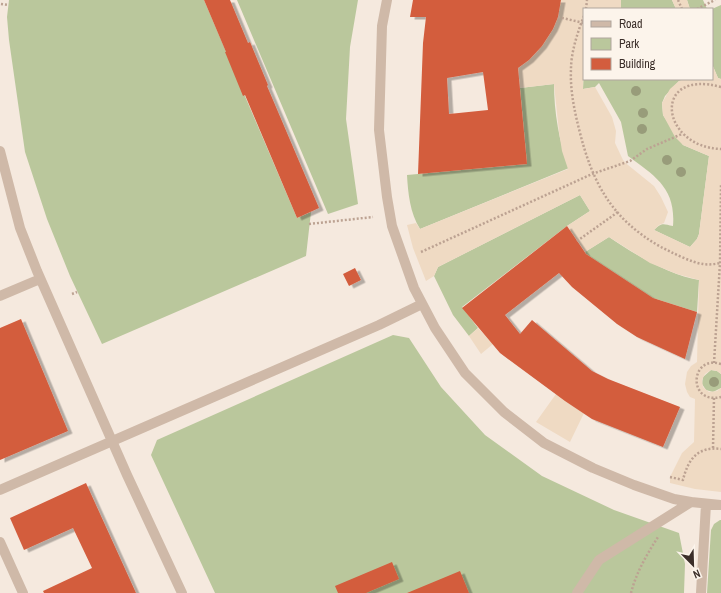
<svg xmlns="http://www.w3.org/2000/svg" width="721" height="593" font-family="'Archivo Narrow',sans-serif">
	<defs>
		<filter id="shadow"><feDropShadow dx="4.5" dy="2.5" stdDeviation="0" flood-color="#0004"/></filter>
	</defs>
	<rect width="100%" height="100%" fill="#f5e9de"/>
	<path fill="#bac79c" d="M9,0H204L297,218L311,212L306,256L102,344L70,276L47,219L25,152L9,40L7,17Z
		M237,0H358L350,47L346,119L358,204L328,214Z
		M621,0H672L676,9H621Z
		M687,0H703L707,9H690Z
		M721,5V79L718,78L712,64V9Z
		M584,68V79H686L679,81L665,96L662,103L663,115L683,145L709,156L699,234L697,239L690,247L654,230C662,222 663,224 673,226C676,188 655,176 628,156L621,122L599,83L595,87L583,89Z
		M554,84C554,112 559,142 569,168L420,229C410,213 408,193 407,175L527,164L520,88Z
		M580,195L590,211L567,226L462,307L478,328L469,336L453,315L434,276L438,267Z
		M609,237C632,253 671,276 699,280L697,312L653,298L586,254L585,252Z
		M393,335L409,338L441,387L485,435L542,476L614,510L679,533L685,564L684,593H215L151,455L157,440Z
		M711,370L717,371L721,374V388L713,392L706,390L702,384L703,377Z
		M720,520H721V593H707L711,530L714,524Z"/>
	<path fill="#efdac3" d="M561,0H621V9H584L583,89L595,87L612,117L616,131L615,143L623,160L628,165L654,186L661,197L668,212L664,223L659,225L654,230L690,247L697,239L699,234L709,156L683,145L675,137L663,115L662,103L670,89L679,81L686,79H712V64L718,78L721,79V374L717,371L711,370L705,374L702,380L703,387L709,392L717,391L721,388V492L695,489L670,483V477L682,453L694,442L695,399L690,397L687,392L685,384L687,372L691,366L697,362L699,280L677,274L650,263L609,237L585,252L567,226L590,211L580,195L438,267L434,276L426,281L413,248L407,225L416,223L420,229L568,169L562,151L559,132L554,84L520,88L518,68L529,60L542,46L553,29L558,17Z
		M672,0H687L690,9H676Z
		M478,328L493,344L481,354L469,336Z
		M556,394L584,413L570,442L536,422Z"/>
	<path fill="#d35d3e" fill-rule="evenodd" filter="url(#shadow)" d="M204,0H230L248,43L250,42L268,85L267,86L319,208L297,218L245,95L243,96L225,52H226Z
		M413,0H561L558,17L553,29L542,46L529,60L518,68L527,164L418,174L423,43L426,17H410ZM483,72L488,110L449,114L447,78Z
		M567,226L586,254L653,298L697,312L685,359L637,337L617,324L572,287L559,273L505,315L520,334L532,320L592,371L608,379L680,407L663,447L592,419L565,401L500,353L462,308Z
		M355,268L361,280L349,286L343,274Z
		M21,319L68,431L0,460V328Z
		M86,483L136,593H44L43,591L92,568L73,528L24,550L10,518Z
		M392,562L399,579L366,593H338L335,586Z
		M460,571L469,593H407Z"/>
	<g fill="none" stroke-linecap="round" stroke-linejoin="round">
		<path stroke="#bca292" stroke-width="2.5" stroke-dasharray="2 2" stroke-linecap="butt" d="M678,0L682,9
			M1,4L8,5
			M586,9L587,0
			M697,9L715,0
			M584,16C578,31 571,52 571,69C570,89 574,109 579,129C592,182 611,219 661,247C671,252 692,263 703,264C709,265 715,264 721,263
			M558,17L584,23
			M721,87C651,68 660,147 721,149
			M309,224L373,217
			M577,241L618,212
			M421,252L592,174L630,161L647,149L682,134
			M72,294L77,292
			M714,363L720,263L721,184
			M721,364C690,354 687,405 721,397
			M713,448L714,398
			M670,477L683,480C688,459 698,446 721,449
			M631,593C636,573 647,554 658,537"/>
		<path stroke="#cfb9a8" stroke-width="10" d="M387,0L382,26L379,130L387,197L392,226L414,288L435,328L465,373L504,412L544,443L593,468L634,485L674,499L691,502L721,505
			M0,151L20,228L37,271L127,475L182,593
			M0,296L40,279
			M0,490L379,325L422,304
			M0,542L23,593
			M577,593L599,560L691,502
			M701,593L706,504"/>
	</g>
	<g fill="#989c7a">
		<circle cx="636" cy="91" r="5"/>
		<circle cx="643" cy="113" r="5"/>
		<circle cx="642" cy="129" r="5"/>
		<circle cx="667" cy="160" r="5"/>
		<circle cx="681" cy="172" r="5"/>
		<circle cx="714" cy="382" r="5"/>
	</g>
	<rect x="583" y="8" width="130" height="72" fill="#fcf4eb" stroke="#afa59d"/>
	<rect x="591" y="21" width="20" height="6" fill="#cfb9a8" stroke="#afa59d"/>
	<text x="619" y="28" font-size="12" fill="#3b2e29">Road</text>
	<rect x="591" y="38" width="20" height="12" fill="#bac79c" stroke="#afa59d"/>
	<text x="619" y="48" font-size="12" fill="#3b2e29">Park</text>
	<rect x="591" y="58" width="20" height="12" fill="#d35d3e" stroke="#afa59d"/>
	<text x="619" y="68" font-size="12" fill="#3b2e29">Building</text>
	<g transform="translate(693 565) rotate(157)" stroke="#fcf4eb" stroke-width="3" paint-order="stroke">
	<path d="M0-3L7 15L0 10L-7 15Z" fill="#3b2e29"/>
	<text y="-6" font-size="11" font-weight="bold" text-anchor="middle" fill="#3b2e29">N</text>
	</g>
</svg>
